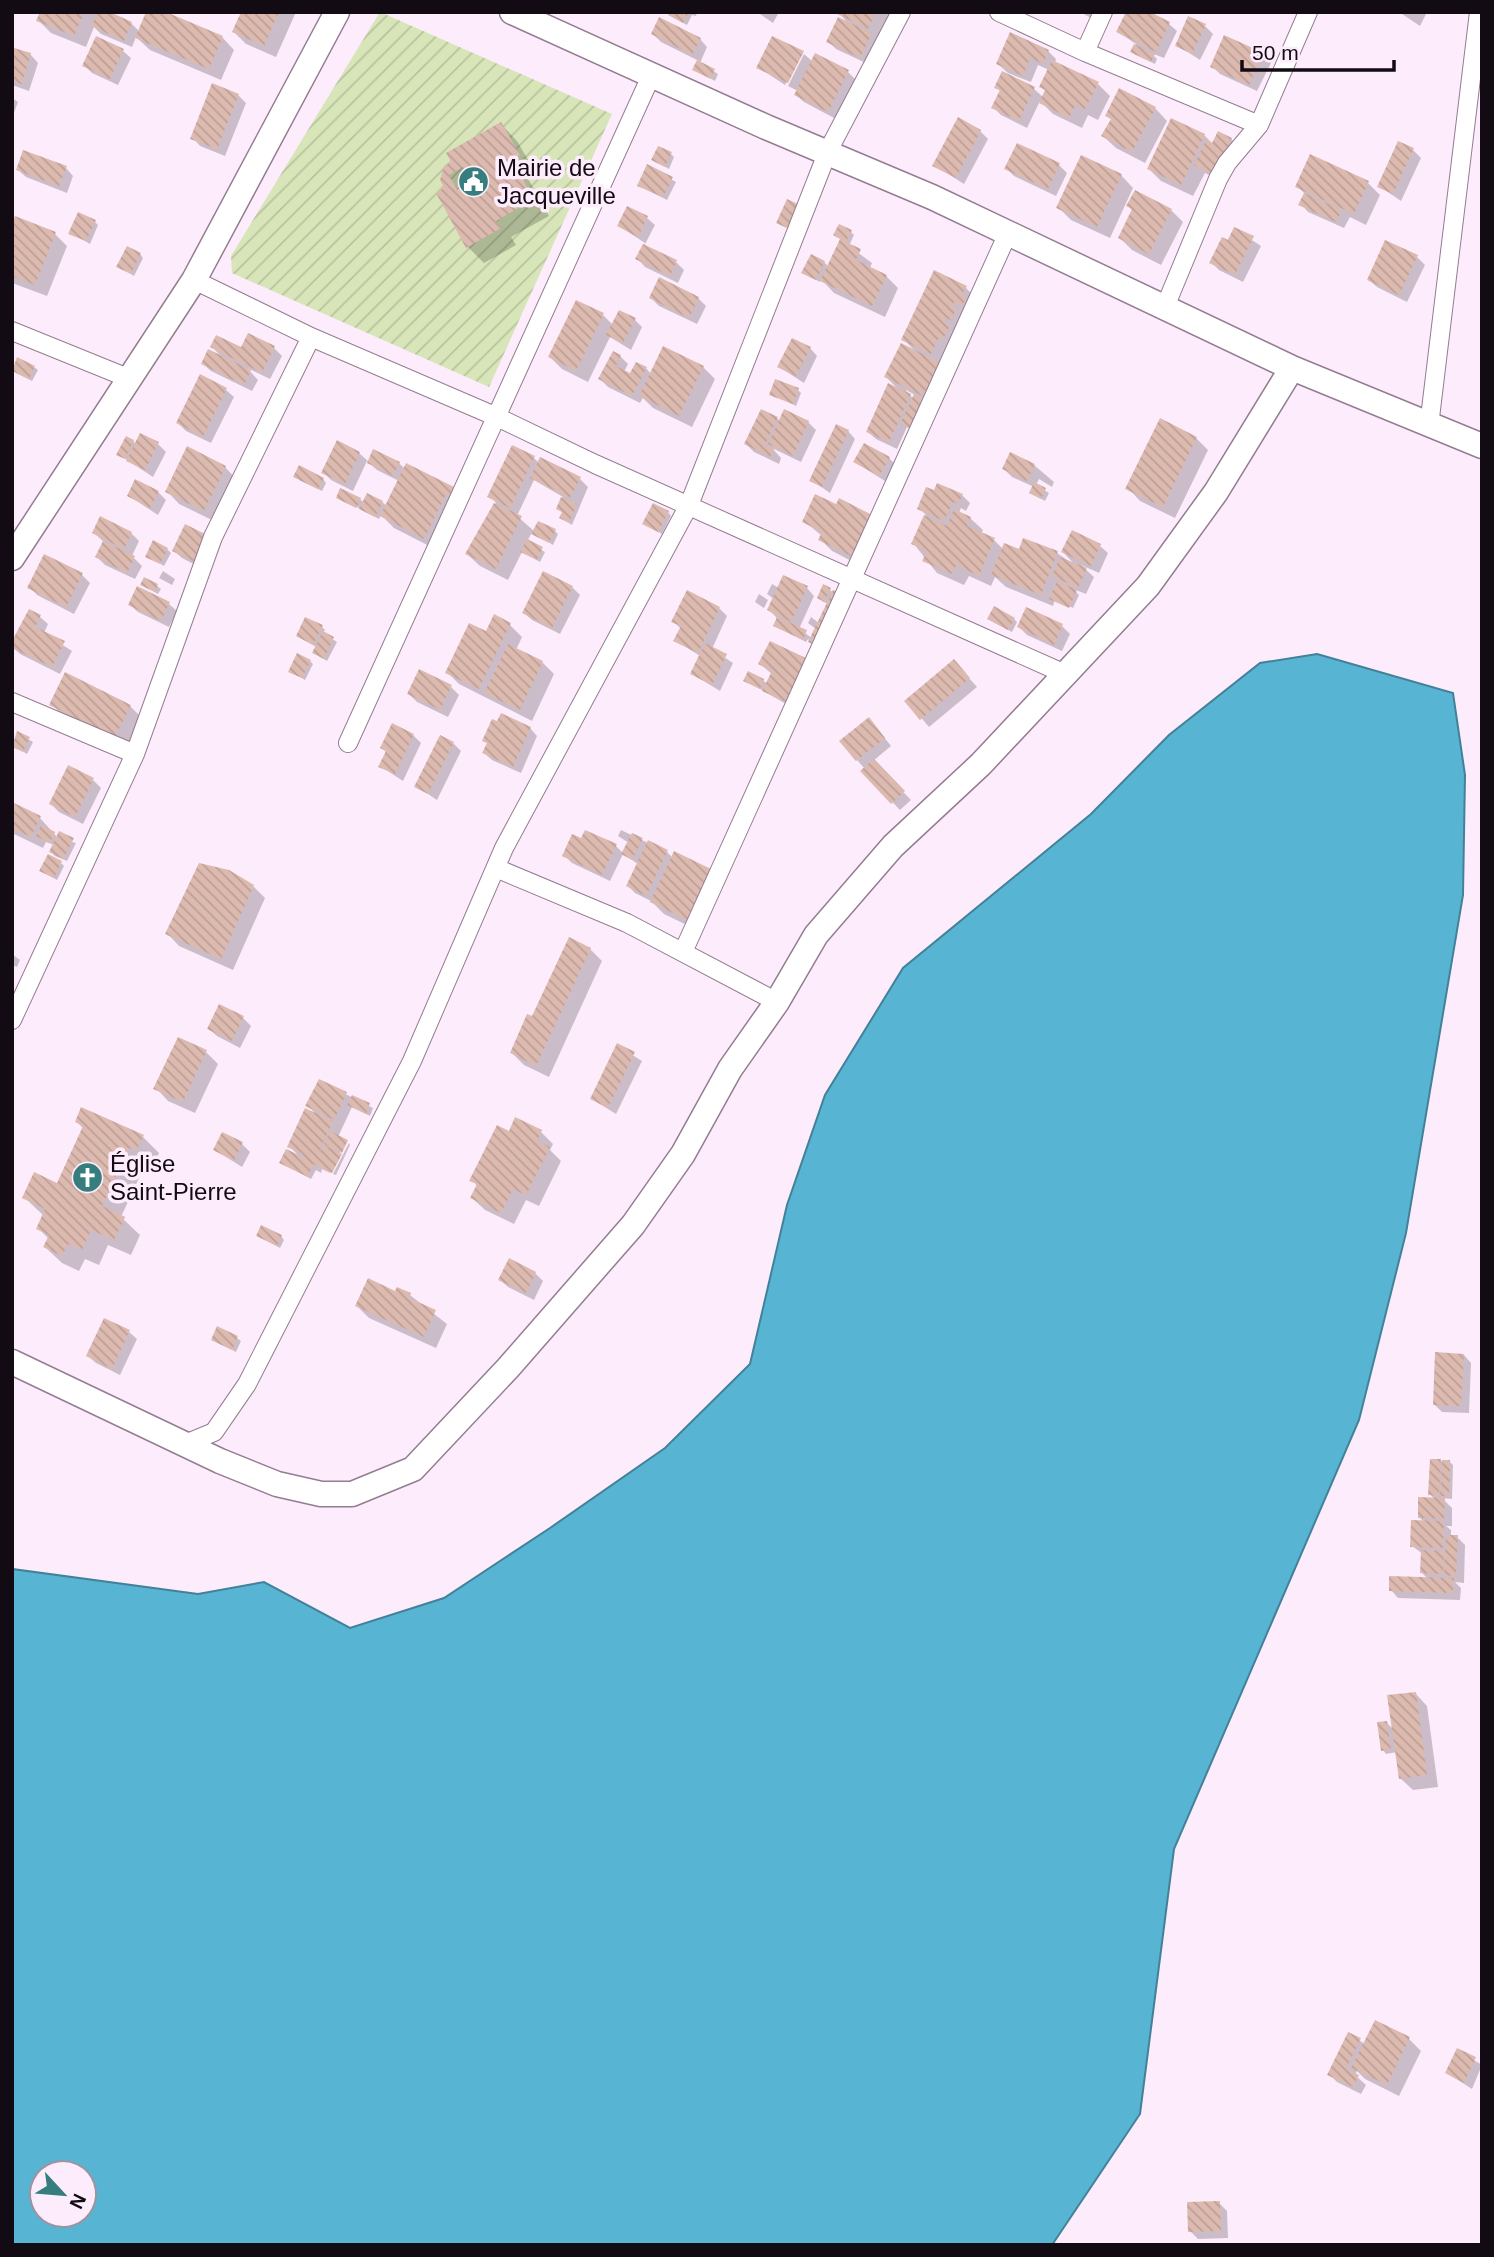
<svg xmlns="http://www.w3.org/2000/svg" width="1494" height="2257" font-family="Helvetica,sans-serif">
	<defs>
		<pattern id="garden-furrows" width="10" height="10" patternUnits="userSpaceOnUse" patternTransform="scale(1.75)"><rect width="10" height="10" fill="#d7e5b9"/><path d="M-1 1l2-2M0 10L10 0M9 11l2-2" fill="none" stroke="#b8c39e"/></pattern>
		<pattern id="building-back-hatch" width="6" height="6" patternUnits="userSpaceOnUse" patternTransform="scale(1.75)"><rect width="6" height="6" fill="#ddbab0"/><path d="M-1 5l2 2M0 0l6 6M5-1l2 2" fill="none" stroke="#bd9f96"/></pattern>
	</defs>
	<rect width="100%" height="100%" fill="#fdedfc"/>
	<path fill="url(#garden-furrows)" d="M380,12L612,114L489,387L232,273L231,256Z"/>
	<path fill="#57b4d3" stroke="#438199" stroke-width="2" fill-rule="evenodd" d="M1317,654L1453,693L1465,775L1463,895L1406,1233L1359,1420L1174,1849L1140,2114L1052,2245H12V1569L198,1594L264,1582L350,1628L444,1598L550,1528L665,1448L750,1364L787,1205L825,1095L903,968L1091,814L1169,735L1260,663ZM42,2173H84V2215H42Z"/>
	<path fill="#0003" fill-rule="evenodd" d="M42,12H106L131,23L140,32L222,37L234,50L221,80L150,50L136,37L132,47L101,34L94,27L86,47L51,33L39,21Z
		M243,12H296L276,57L246,44L234,32Z
		M672,12H697L696,16L692,15L687,25L674,18Z
		M757,12H779L773,23Z
		M893,12L868,64L836,49L828,41L847,22L838,12Z
		M1080,12H1094L1091,18Z
		M1146,12L1169,24L1177,31L1164,58L1151,53L1157,59L1155,64L1136,55L1132,52L1136,44L1118,32Z
		M1399,12H1427L1420,26Z
		M1205,26L1213,34L1200,60L1177,45Z
		M653,34L700,39L707,47L700,63L718,74L715,81L694,69L699,61L661,42Z
		M773,38L803,53L785,85L758,67Z
		M15,50L31,55L38,63L29,91L12,85Z
		M123,51L131,58L118,85L92,73L84,65Z
		M1048,51L1056,59L1055,63L1097,83L1110,96L1098,120L1088,115L1082,128L1053,114L1040,101L1027,128L1001,115L993,107L1001,92L996,87L1003,73L1034,89L1043,97L1046,91L1041,86L1049,70L1038,65L1031,82L1008,73L998,64Z
		M804,54L813,62L848,72L856,80L836,119L804,102L796,95L798,91L788,86Z
		M1263,55L1271,63L1257,91L1220,74L1212,66Z
		M238,95L246,103L225,156L200,146L193,138Z
		M12,98L18,102L12,118Z
		M1155,108L1167,121L1145,163L1116,148L1103,136L1112,120L1107,116Z
		M501,124L517,141L535,172L527,177L549,216L511,237L516,245L484,263L468,247L438,194L446,189L441,180ZM479,184L486,191L473,198L466,191Z
		M980,131L988,139L964,184L934,165Z
		M1204,135L1213,144L1231,139L1239,147L1222,181L1205,173L1193,196L1161,181L1149,169Z
		M1413,150L1421,158L1401,201L1379,186Z
		M671,154L674,157L669,169L653,160Z
		M1059,165L1067,173L1056,196L1014,176L1007,169Z
		M648,167L676,182L667,200L639,186Z
		M66,168L73,176L67,193L26,177L18,170Z
		M1121,175L1133,188L1110,238L1071,220L1058,207Z
		M1368,183L1380,195L1366,225L1350,217L1344,228L1308,212L1301,204L1305,194L1297,186Z
		M1128,206L1171,210L1183,222L1161,265L1132,250L1120,238L1133,211Z
		M647,218L655,225L644,246L676,262L684,270L678,283L645,267L638,259L645,243L619,226Z
		M95,222L98,225L90,244L71,233Z
		M12,229L55,234L67,246L47,296L12,283Z
		M1235,229L1261,246L1243,282L1219,270L1212,263Z
		M851,232L854,235L849,246L872,263L870,268L886,276L898,288L885,317L834,293L821,279L820,282L803,273L824,262L829,267L842,240Z
		M140,254L143,258L134,276L118,266Z
		M1417,257L1425,265L1407,302L1377,287L1369,280Z
		M934,273L966,288L978,300L931,403L921,398L925,404L913,430L907,427L897,449L876,439L868,432L899,390L886,377L914,350L903,339ZM906,390L915,395L914,399L906,391Z
		M651,298H698L706,306L697,324L659,306Z
		M603,315L613,325L635,320L642,327L631,350L610,337L588,382L562,369L550,357Z
		M212,347L274,348L282,356L270,379L247,368L258,380L252,391L211,371L203,364L223,358Z
		M810,348L817,356L804,383L779,367Z
		M620,356L628,364L624,372L631,375L646,368L651,374L703,367L715,379L692,427L653,408L643,398L640,403L608,387L600,379Z
		M34,367L38,370L32,381L16,373Z
		M201,377L226,390L234,397L211,443L186,431L178,423Z
		M798,390L801,393L796,406L771,394Z
		M777,418L780,422H808L816,430L801,462L772,448L781,458L779,464L754,452L746,444Z
		M848,431L855,439L830,493L811,480Z
		M1196,438L1208,450L1175,518L1140,501L1128,488Z
		M133,441L136,444H158L166,452L153,477L118,454Z
		M359,453L369,462L399,463L405,469L457,490L437,550L394,528L381,515L379,519L338,497L360,499L364,503L382,502L387,506L399,481L377,470L367,461L353,491L331,480L323,472Z
		M534,458L539,463L541,460L580,479L588,487L572,525L561,518L564,513L558,509L563,497L534,480L517,516L534,531H555L558,534L553,545L532,532L527,542L545,552L540,562L522,552L508,580L480,566L467,554L496,503L490,496Z
		M889,458L897,466L888,483L855,462Z
		M1034,465L1054,482L1052,487L1039,479L1036,485L1049,493L1045,501L1031,493L1034,487L1012,477L1004,469Z
		M225,467L237,480L216,522L179,504L167,491Z
		M323,479L326,483L322,491L299,480Z
		M158,492L166,500L158,515L129,496Z
		M962,495L970,503L966,511L961,508L959,513L970,518L983,530L981,534L994,540L1003,549L1057,553L1076,566L1063,552L1073,532L1100,546L1108,553L1099,573L1081,565L1094,577L1086,594L1073,589L1079,595L1073,608L1055,599L1053,606L1006,587L995,577L991,586L969,576L964,585L937,573L913,543L926,515L919,508Z
		M837,506L872,517L885,529L865,568L832,551L820,539L822,536L804,521Z
		M668,512L671,516L662,534L644,524Z
		M94,533H131L139,541L132,556L142,566L135,579L105,565L97,557L104,542Z
		M208,537L203,569L182,558L174,551Z
		M167,549L171,553L164,566L147,556Z
		M45,557L82,575L90,583L74,614L37,595L30,587Z
		M163,571L175,579L172,585L159,578Z
		M772,584L779,588H807L814,596L799,629L812,638L816,629L808,623L811,617L819,623L828,604L822,601L824,586L850,604L826,653L808,639L806,642L775,626L778,619L769,610L774,599L767,594Z
		M142,585L157,586L161,589L158,594Z
		M572,587L580,595L560,634L532,620L524,613Z
		M687,593L719,608L727,616L712,649L733,663L720,691L692,674L700,656L675,640L681,629L673,621Z
		M759,594L768,600L764,608L755,602Z
		M169,604L177,611L169,627L138,612L130,605Z
		M1027,609L1062,626L1070,634L1062,651L1027,635L1019,627Z
		M40,617L48,624L44,633L72,651L60,674L20,654L12,647Z
		M1014,619L1017,622L1012,632L993,622Z
		M510,625L522,637L516,650L542,662L554,674L532,721L459,684L447,672L486,633Z
		M322,627L325,630L323,633L337,642L327,661L314,653L316,647L298,636Z
		M770,643L795,709L746,681L763,680L767,684L772,674L760,664Z
		M310,661L313,664L305,680L290,671Z
		M961,669L977,687L929,727L907,701Z
		M451,687L459,695L448,717L417,702L409,694Z
		M52,704L130,706L142,718L127,748L64,717Z
		M876,727L891,746L873,761L911,800L900,810L862,771L865,769L857,760Z
		M530,728L537,736L521,773L492,760L484,753L488,744L484,741Z
		M18,733L33,742L27,754L12,745Z
		M413,735L421,743L403,781L380,766L387,753L382,748Z
		M453,743L461,751L437,800L416,786Z
		M93,780L101,788L83,824L59,812L51,804Z
		M12,804L40,818L58,838L76,843L67,861L55,856L51,852L54,845L46,842L43,848L14,834L12,838Z
		M621,830L667,852L673,858L712,872L724,884L701,932L664,914L651,901L635,893L628,886L638,864L623,854L610,881L572,863L564,855L616,846L623,853L629,843L618,836Z
		M60,862L64,866L57,880L41,871Z
		M253,886L265,898L233,970L179,946L167,933Z
		M590,949L602,961L549,1077L524,1065L512,1053L533,1019Z
		M12,954L20,960L17,967L12,965Z
		M243,1018L251,1026L240,1048L217,1036L209,1029Z
		M179,1039L206,1052L218,1064L195,1113L168,1101L156,1088Z
		M618,1046L642,1061L616,1114L592,1099Z
		M320,1081L373,1108L370,1116L352,1107L338,1137L346,1141L330,1173L322,1169L321,1173L316,1170L311,1179L281,1163L299,1156L289,1146L316,1114L307,1105Z
		M77,1122L143,1137L159,1153L153,1167L146,1163L121,1217L140,1235L131,1255L108,1245L99,1265L85,1259L79,1271L62,1263L45,1247L49,1239L38,1228L44,1216L25,1198L58,1185L84,1129Z
		M541,1132L553,1144L550,1150L561,1161L539,1206L526,1200L514,1224L485,1210L472,1198L478,1187L472,1180L510,1133Z
		M349,1143L350,1145L336,1175L333,1174Z
		M242,1144L250,1152L242,1167L215,1150Z
		M258,1236H281L284,1240L280,1248Z
		M535,1273L543,1281L534,1300L508,1287L500,1280Z
		M396,1293L410,1295L447,1324L436,1348L369,1318L357,1306Z
		M129,1332L137,1339L120,1375L96,1363L88,1356Z
		M237,1338L241,1341L236,1352L213,1340Z
		M1464,1355L1471,1363L1469,1413L1442,1412L1434,1404Z
		M1431,1461L1450,1462L1453,1465L1452,1499L1442,1498L1452,1508V1526H1446L1451,1530V1537H1457L1465,1545L1464,1583L1455,1582L1461,1588L1460,1600L1398,1598L1391,1590L1428,1579L1422,1573L1423,1554L1412,1546L1424,1522L1419,1517L1435,1500L1430,1494Z
		M1415,1693L1427,1706L1438,1787L1413,1790L1400,1778L1397,1752L1386,1754L1383,1750L1387,1723L1394,1730Z
		M1349,2034L1365,2044L1409,2039L1421,2051L1399,2096L1365,2079L1357,2071L1355,2075L1366,2085L1361,2094L1337,2082L1329,2074Z
		M1458,2050L1482,2065L1472,2089L1447,2073Z
		M1219,2203L1227,2211L1228,2238L1198,2239L1190,2231Z"/>
	<path fill="url(#building-back-hatch)" fill-rule="evenodd" d="M40,12H84L74,36L36,21Z
		M98,12H110L132,22L124,41L91,26Z
		M146,12H166L223,36L209,69L135,38Z
		M241,12H279L264,46L232,32Z
		M670,12H689L683,23L668,15Z
		M833,12H876L868,29Z
		M1126,12H1150L1170,22L1156,52L1116,32Z
		M1188,16L1206,24L1192,54L1175,46Z
		M659,17L701,38L692,55L651,34Z
		M838,17L872,33L860,58L826,42Z
		M1010,32L1049,50L1043,64L1030,58L1023,76L996,64Z
		M1224,35L1264,53L1249,85L1210,67Z
		M96,36L124,49L110,79L82,66Z
		M772,36L804,51L788,83L756,68Z
		M1134,44L1155,54L1151,62L1130,52Z
		M14,48L31,53L22,84L12,81Z
		M815,53L849,70L828,112L794,95Z
		M697,60L715,69L711,79L692,70Z
		M1052,60L1099,82L1085,109L1076,104L1069,118L1039,103L1045,90L1039,87Z
		M1002,71L1035,87L1019,121L991,108L1000,90L994,88Z
		M212,83L239,94L217,149L190,139Z
		M1119,88L1156,107L1132,152L1101,136L1111,119L1105,116Z
		M958,117L981,130L956,178L932,166Z
		M1171,118L1205,134L1181,185L1147,169Z
		M501,122L520,155L512,160L534,199L496,221L501,228L466,248L436,193L444,188L440,180L444,166L451,162L446,153ZM463,167L466,174L478,167L489,186L470,198L464,186L457,190L449,175Z
		M1218,131L1232,138L1214,175L1194,165L1206,140L1212,143Z
		M1398,141L1414,148L1393,194L1377,187Z
		M1017,143L1060,163L1048,189L1004,169Z
		M658,146L672,152L665,167L651,160Z
		M23,150L67,166L59,186L16,170Z
		M1310,154L1369,181L1354,214L1295,187Z
		M1081,155L1122,174L1097,227L1056,208Z
		M647,164L673,177L663,197L637,186Z
		M1135,190L1172,209L1149,254L1118,238L1132,209L1126,206Z
		M1304,193L1342,210L1336,222L1298,205Z
		M787,199L800,205L789,229L776,223Z
		M627,206L648,216L638,237L617,226Z
		M78,212L96,220L86,241L68,234Z
		M15,216L56,232L35,285L12,276V224Z
		M839,224L852,230L846,242L861,249L856,260L887,275L872,306L820,281L840,239L833,235Z
		M1234,227L1254,236L1235,275L1209,263L1222,237L1228,240Z
		M1385,240L1418,255L1399,295L1367,280Z
		M643,244L677,260L670,276L635,259Z
		M127,246L141,253L131,274L116,267Z
		M811,254L825,261L816,280L801,273Z
		M934,270L967,286L964,292L959,290L958,292L967,296L962,306L954,302L952,305L957,308L951,320L946,318L944,322L950,325L943,339L939,337L931,354L901,340Z
		M659,277L699,297L689,318L649,298Z
		M576,300L604,313L576,371L548,357Z
		M619,310L636,318L623,343L606,335Z
		M248,333L275,346L262,373L210,347L216,335L241,347Z
		M792,338L811,347L796,376L777,367Z
		M901,343L939,362L923,396L884,377Z
		M663,346L704,366L679,416L639,396Z
		M208,349L251,370L244,385L201,364Z
		M613,351L621,355L616,366L630,373L636,362L647,367L632,396L598,379Z
		M17,357L35,366L29,379L12,371Z
		M200,374L227,388L203,437L176,423Z
		M775,379L799,388L793,404L769,395Z
		M888,383L911,394L889,442L866,432Z
		M914,394L923,399L909,428L900,424Z
		M761,409L778,417L765,445L774,449L770,457L744,444Z
		M784,409L809,421L793,456L768,444Z
		M1160,418L1197,437L1163,507L1125,489Z
		M836,424L849,430L822,487L809,481Z
		M140,433L159,442L145,470L126,461Z
		M126,436L134,440L125,459L116,455Z
		M337,440L360,452L345,484L321,473Z
		M864,443L890,457L879,476L853,462Z
		M512,445L535,456L510,508L487,497Z
		M187,446L226,466L204,511L165,492Z
		M373,449L400,462L393,476L367,463Z
		M1010,452L1035,464L1027,481L1002,469Z
		M540,457L581,477L570,498L530,478Z
		M406,463L458,489L453,497L446,494L424,539L380,516Z
		M299,465L324,478L318,489L293,477Z
		M135,479L159,491L150,508L127,496Z
		M1034,482L1046,488L1041,499L1029,493Z
		M937,483L963,494L958,504L953,502L944,521L917,509L926,487L934,490Z
		M340,488L361,498L356,508L336,498Z
		M367,493L383,501L375,517L359,509Z
		M815,494L836,504L839,498L874,516L853,557L818,540L822,532L802,522Z
		M561,497L577,504L569,523L559,518L562,512L556,509Z
		M494,503L522,516L496,569L465,554Z
		M653,503L669,511L658,532L642,524Z
		M954,509L971,517L967,526L995,538L979,576L956,565L952,574L922,561L927,551L911,544L924,515L947,526Z
		M100,516L132,532L124,549L92,533Z
		M538,521L556,529L549,543L531,534Z
		M185,524L209,536L195,562L172,551Z
		M1072,530L1101,544L1091,566L1061,552Z
		M1023,538L1058,551L1041,595L991,575L1004,543L1019,549Z
		M527,539L543,547L537,560L520,552Z
		M153,540L168,548L160,564L145,557Z
		M103,541L135,556L127,573L95,557Z
		M44,554L83,573L66,607L27,588Z
		M1060,557L1087,568L1078,588L1052,576Z
		M543,571L573,586L552,628L522,613Z
		M783,575L808,586L791,622L767,610Z
		M144,577L158,584L155,592L140,585Z
		M1057,581L1077,590L1069,608L1049,599Z
		M823,584L831,588L824,602L817,598Z
		M137,586L170,602L161,621L128,605Z
		M687,590L720,607L698,653L673,641L681,626L671,622Z
		M833,590L844,595L818,647L808,642Z
		M994,606L1015,618L1008,630L987,619Z
		M1026,607L1063,624L1054,645L1017,627Z
		M29,609L41,615L35,627L65,641L52,667L12,648V641Z
		M494,614L511,623L479,689L445,673L469,623L486,631Z
		M305,617L323,625L313,645L296,636Z
		M777,617L807,630L803,640L773,626Z
		M323,631L334,637L324,659L312,653Z
		M770,641L808,659L786,702L762,691L772,671L758,664Z
		M705,643L727,654L712,685L690,674Z
		M508,644L543,661L520,710L484,693Z
		M297,653L311,660L302,678L288,672Z
		M954,659L970,678L920,720L904,701Z
		M419,669L452,685L440,710L407,694Z
		M748,671L764,679L760,689L743,681Z
		M65,672L131,705L115,737L49,705Z
		M501,713L531,727L513,767L482,753L487,743L482,741L492,719L497,721Z
		M869,717L885,738L856,761L839,741Z
		M392,723L414,734L395,774L378,767L386,751L380,748Z
		M17,731L30,737L23,752L12,747Z
		M440,735L454,742L428,794L414,787Z
		M874,759L905,791L891,804L860,771Z
		M68,765L94,778L75,817L49,804Z
		M12,802L41,816L31,837L12,828Z
		M41,825L55,832L50,843L36,836Z
		M585,830L617,844L602,875L562,856L572,834L581,838Z
		M59,831L74,838L63,859L49,852Z
		M632,833L643,838L632,860L621,854Z
		M648,840L668,850L646,896L626,886Z
		M674,851L713,870L689,921L650,902Z
		M48,854L62,861L54,878L39,871Z
		M199,863L229,870L254,885L221,959L165,934Z
		M569,937L591,948L536,1066L510,1053L527,1014L532,1016Z
		M219,1004L244,1016L232,1041L207,1029Z
		M178,1037L207,1050L183,1102L153,1089Z
		M617,1043L635,1052L608,1108L590,1099Z
		M319,1079L347,1092L334,1120L305,1106Z
		M352,1095L370,1103L366,1114L347,1105Z
		M81,1107L144,1135L136,1151L129,1148L102,1206L125,1217L114,1240L91,1230L82,1250L68,1244L62,1256L43,1247L49,1235L36,1229L45,1209L22,1198L34,1172L57,1183L83,1126L75,1122Z
		M305,1108L333,1121L323,1143L319,1142L323,1144L318,1154L324,1145L342,1154L332,1173L313,1164L308,1177L279,1163L286,1149L301,1156L300,1161L303,1154L287,1147Z
		M515,1117L542,1130L537,1141L550,1147L526,1195L513,1189L501,1213L470,1198L477,1184L469,1181L497,1125L509,1131Z
		M330,1131L348,1140L342,1153L324,1144Z
		M222,1132L243,1142L234,1161L213,1150Z
		M261,1225L282,1235L277,1246L256,1236Z
		M509,1258L536,1272L526,1293L498,1280Z
		M368,1278L395,1291L397,1287L411,1293L409,1298L436,1310L424,1337L355,1306Z
		M104,1318L130,1330L112,1369L86,1356Z
		M217,1326L238,1336L232,1350L211,1340Z
		M1435,1352L1464,1354L1461,1406L1433,1405Z
		M1430,1459H1441L1439,1496L1428,1495Z
		M1442,1460H1450L1449,1496H1440Z
		M1418,1497L1445,1498L1444,1519L1418,1518Z
		M1411,1520L1444,1521L1443,1548L1410,1547Z
		M1446,1535H1458L1456,1576L1444,1575Z
		M1421,1550L1444,1551L1443,1574L1420,1573Z
		M1389,1576L1454,1578L1453,1593L1389,1591Z
		M1416,1692L1427,1775L1399,1779L1387,1695Z
		M1387,1721L1391,1750L1381,1751L1377,1722Z
		M1375,2020L1410,2037L1387,2085L1351,2068Z
		M1348,2032L1361,2038L1346,2069L1359,2075L1353,2087L1327,2075Z
		M1457,2048L1476,2057L1464,2083L1445,2073Z
		M1220,2201L1221,2231L1188,2232L1187,2202Z"/>
	<g fill="none" stroke-linecap="round" stroke-linejoin="round">
		<defs>
			<path id="street" d="M999,12L1085,52L1259,125L1227,163L1218,179L1165,307
				M1085,52L1103,12
				M1259,125L1308,12
				M194,280L311,337L497,417L595,464L1065,674
				M12,331L128,378
				M1429,426L1479,12
				M12,702L135,754
				M348,743L651,76
				M498,869L627,923L777,1002
				M683,952L1008,233
				M12,1020L135,754L213,537L311,337
				M185,1444L214,1432L247,1384L412,1061L504,848L689,505L828,151L901,12"/>
			<path id="secondary" d="M512,12L766,127L932,197L1292,368L1482,446
				M12,558L194,280L337,12
				M12,1362L220,1461L277,1484L321,1494H352L413,1469L508,1368L633,1225L683,1154L730,1069L777,1002L816,935L893,846L981,764L1148,586L1216,492L1292,368"/>
		</defs>
		<use href="#street" stroke="#947c92" stroke-width="20"/>
		<use href="#secondary" stroke="#947c92" stroke-width="27"/>
		<use href="#street" stroke="#fff" stroke-width="18"/>
		<use href="#secondary" stroke="#fff" stroke-width="24"/>
	</g>
	<defs>
		<symbol id="civic-disc" viewBox="-11 -11 22 22"><circle r="9.5" fill="#357e7d" stroke="#fdedfc"/><path d="M-.6-6.5H3V-4.5H.6V-3L4-1V1h2V6H-6V1h2V-1L-.6-3ZM-1.2 2.5V6h2.4V2.5Z" fill="#fff"/></symbol>
		<symbol id="church-disc" viewBox="-11 -11 22 22"><circle r="9.5" fill="#357e7d" stroke="#fdedfc"/><path d="M-1.2-6h2.4v3.5h3.3v2.4h-3.3V6h-2.4V-.1h-3.3v-2.4h3.3Z" fill="#fff"/></symbol>
	</defs>
	<g fill-rule="evenodd">
		<use href="#civic-disc" x="456" y="164" width="35" height="35"/>
		<use href="#church-disc" x="70" y="1160" width="35" height="35"/>
	</g>
	<g text-anchor="middle" dominant-baseline="central" stroke-width="7" stroke-linejoin="round" paint-order="stroke">
		<g font-size="24" fill="#130b13" stroke="#fdedfc" text-anchor="start">
			<text x="497" y="167">Mairie de<tspan x="497" dy="28">Jacqueville</tspan></text>
			<text x="110" y="1163">Église<tspan x="110" dy="28">Saint-Pierre</tspan></text>
		</g>
	</g>
	<rect width="1494" height="2257" fill="none" stroke="#130b13" stroke-width="28"/>
	<g transform="translate(63 2194) rotate(116)"><circle r="33" fill="#fdedfc" stroke="#9f939f" stroke-width="2"/>
	<path d="M0-5L12 26L0 18L-12 26Z" fill="#357e7d"/>
	<text y="-10" font-size="19" font-weight="bold" text-anchor="middle" fill="#130b13">N</text>
	</g>
	<path d="M1242 60v10h152v-10" fill="none" stroke="#130b13" stroke-width="3.5"/>
	<text x="1252" y="60" font-size="21" fill="#130b13" stroke="#fdedfc" stroke-width="5" paint-order="stroke">50 m</text>
</svg>
